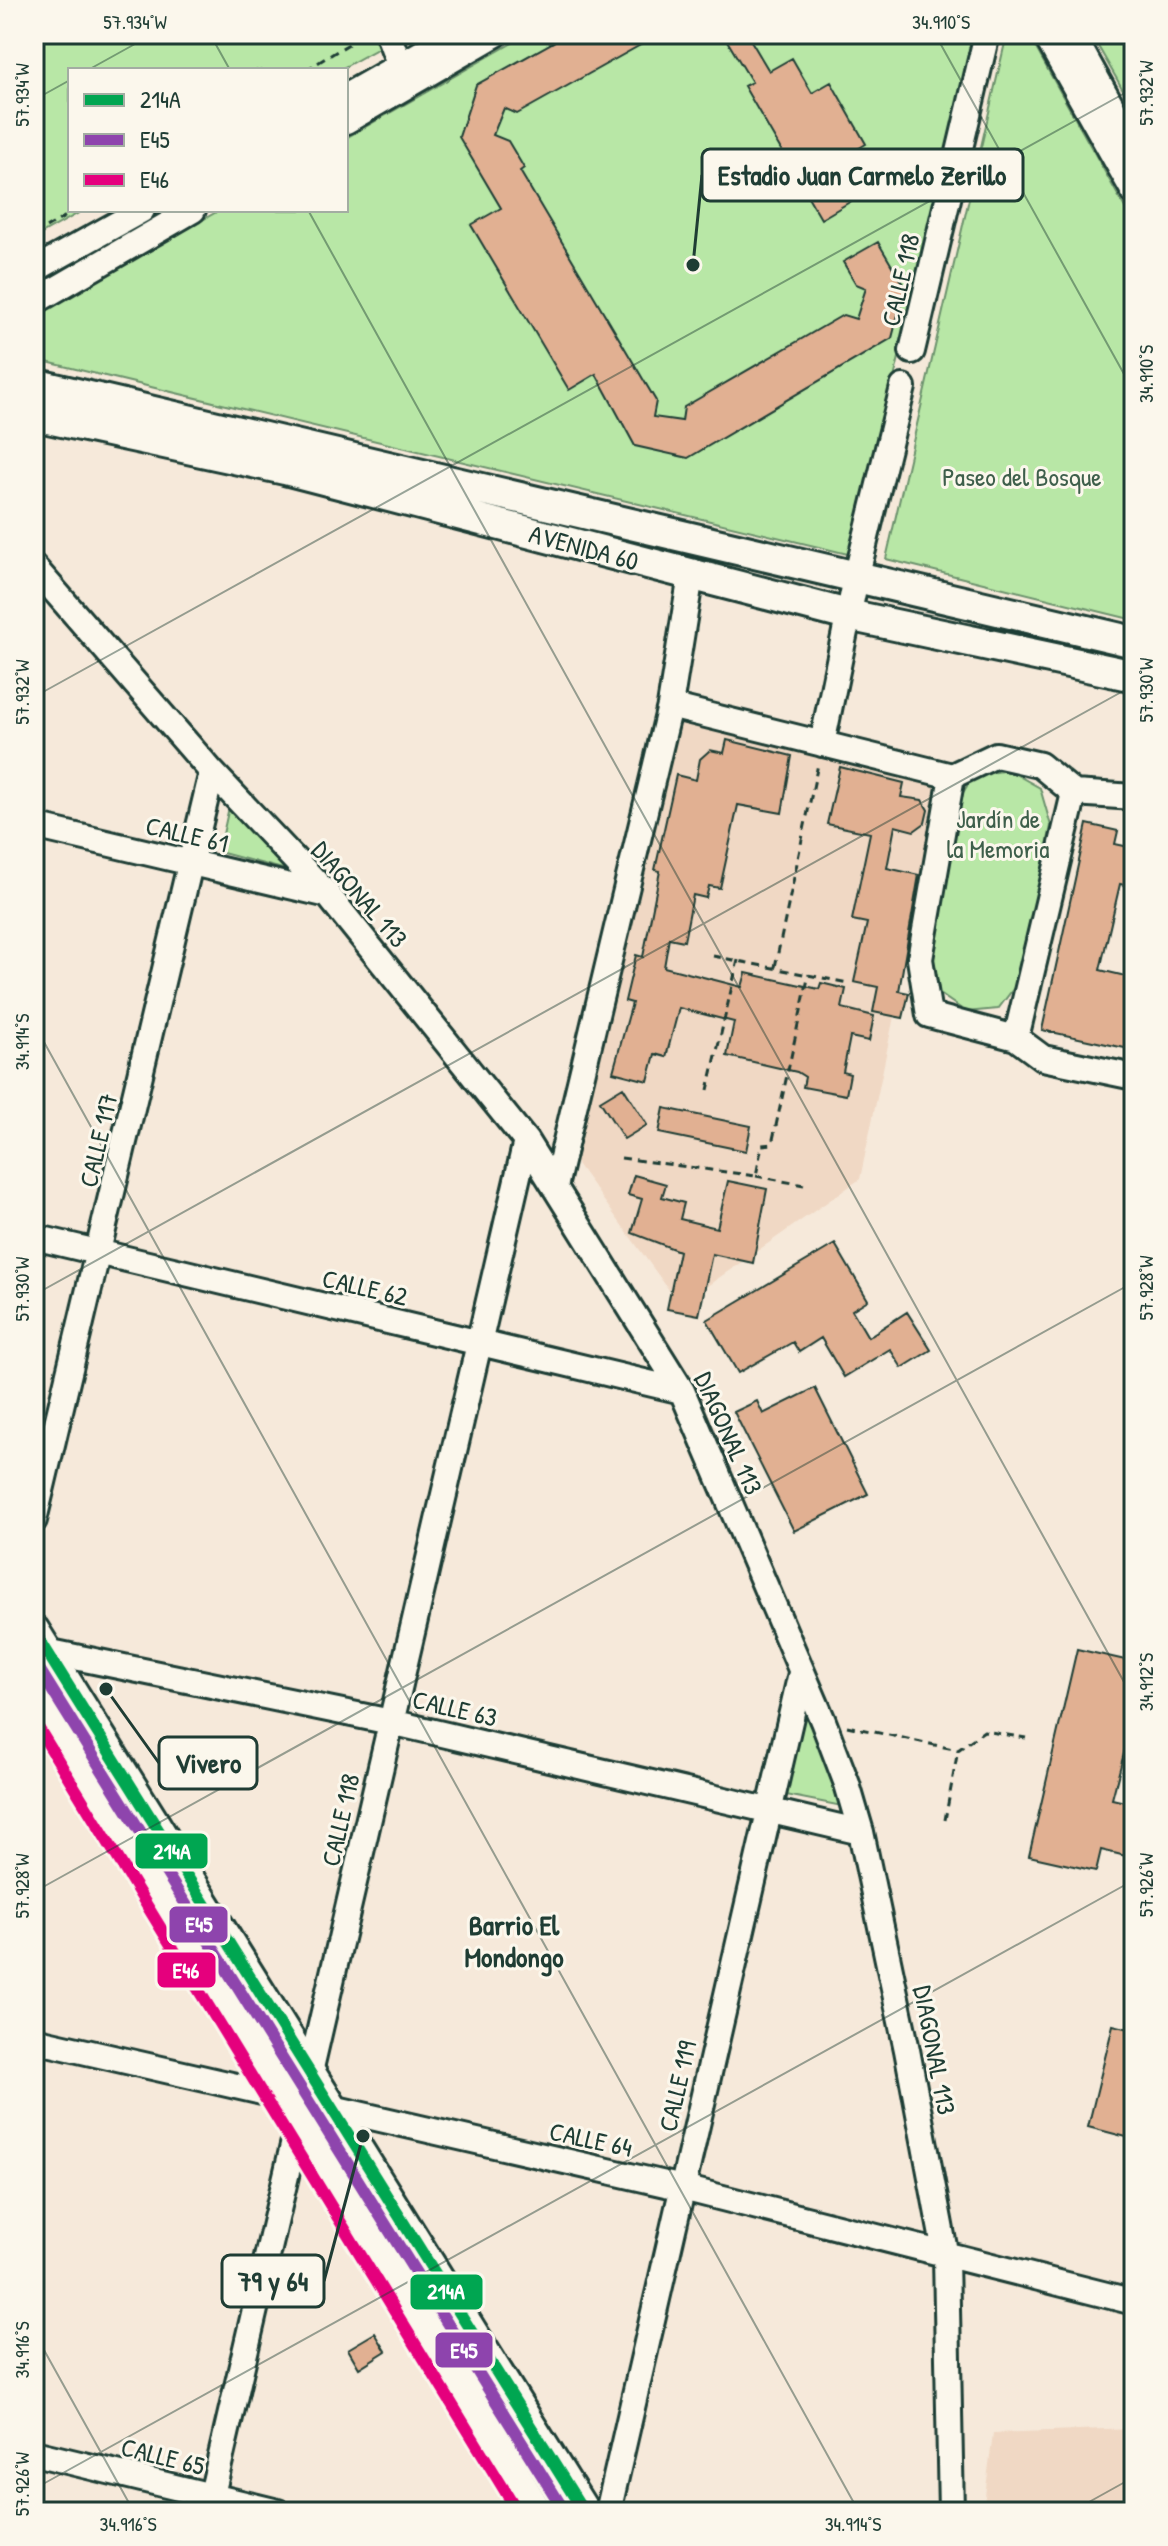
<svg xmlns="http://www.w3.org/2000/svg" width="1168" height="2546" font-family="'Patrick Hand',sans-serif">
	<rect width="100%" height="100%" fill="#f6e9da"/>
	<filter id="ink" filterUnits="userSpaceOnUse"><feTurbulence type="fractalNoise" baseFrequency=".0125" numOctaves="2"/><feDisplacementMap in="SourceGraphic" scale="16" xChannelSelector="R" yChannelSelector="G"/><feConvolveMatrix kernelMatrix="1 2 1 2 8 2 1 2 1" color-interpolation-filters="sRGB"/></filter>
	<g filter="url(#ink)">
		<path fill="#f0d8c4" d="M674,712L942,787L860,1179L680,1305L575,1161Z
			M1134,2428V2512H983L993,2433Z"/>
		<path fill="#b8e7a6" stroke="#6c926d" stroke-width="2" d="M34,34H404L339,70H70V210H84L34,238Z
			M528,34H976L852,555L34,359V316L220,210H346V138Z
			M1007,34H1028L1134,224V620L886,559Z
			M1091,34H1134V109Z
			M1008,770L1040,788L1051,826L1019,981L998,1009L966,1012L937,992L925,958L952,811L973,776Z
			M229,807L290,871L219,852Z
			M804,1710L842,1806L786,1795Z"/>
		<path fill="#e1b092" stroke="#1f3d34" stroke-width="2" d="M568,34H660L517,114L504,108L493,135L508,141L524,168L520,171L656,401L653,417L682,421L684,407L843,315L856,319L866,288L856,284L843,262L878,242L905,288L892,338L688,458L635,446L596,374L569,390L471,225L501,208L459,137L476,85Z
			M723,34H747L769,71L792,58L812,93L831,82L866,144L849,154L870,190L821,219L744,86L752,82Z
			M727,740L792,756L782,813L738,805L720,888L709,886L706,898L693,895L684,941L669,938L664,967L742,987L746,973L819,989L821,983L846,989L842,1008L874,1016L869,1041L850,1037L843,1072L850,1074L846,1095L803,1087L805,1077L797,1072L727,1056L734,1022L679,1008L666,1057L655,1054L648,1081L613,1072L632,1003L625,1001L636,955L643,957L660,871L655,870L676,775L696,780L700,759L710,750L724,753Z
			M840,767L904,783L901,797L922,800L928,810L925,823L914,831L895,826L887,868L919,875L899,991L909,993L903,1018L873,1012L878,987L854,982L867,923L852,920L870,833L827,824Z
			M1087,824L1118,831L1115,844L1134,848V887L1120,884L1100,970L1134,978V1050L1042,1030Z
			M623,1087L647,1125L624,1139L600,1101Z
			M664,1108L751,1126L746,1151L659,1133Z
			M634,1175L666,1184L662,1197L684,1203L680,1219L717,1228L728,1181L767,1189L753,1263L712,1254L699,1315L667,1309L679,1251L632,1233L642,1199L628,1195Z
			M835,1244L868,1300L852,1310L868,1337L907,1312L931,1350L902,1368L890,1349L844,1377L821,1338L799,1352L793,1342L738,1373L707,1320Z
			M815,1388L868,1494L794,1531L734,1412L757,1401L763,1414Z
			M1077,1649L1134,1662V1715L1112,1799L1134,1804V1858L1101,1850L1096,1871L1029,1856Z
			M1113,2025L1134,2030V2139L1088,2127Z
			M375,2333L386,2351L359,2368L348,2349Z"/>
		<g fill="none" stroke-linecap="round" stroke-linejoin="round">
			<defs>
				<path id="minor" d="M388,34L400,66
					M1045,34L1134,192
					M1072,34L1134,146
					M346,96L455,34
					M346,121L496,34
					M34,270L142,210
					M34,302L193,210
					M912,351L987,34
					M34,567L212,772L328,895L526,1141L682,1391L823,1721L847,1784L861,1832L907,2050L946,2257L951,2512
					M670,706L952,776L996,755L1040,765L1074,793L1016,1038L929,1015L920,959L952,776
					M822,744L856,578L903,387
					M1074,793L1134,797
					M34,826L328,895
					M1016,1038L1043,1058L1134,1077
					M555,1187L670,706L691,575
					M34,1237L682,1391
					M34,1520L212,772
					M36,1649L391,1722L861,1832
					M34,2040L683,2188L1134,2302
					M34,2453L278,2512
					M208,2512L526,1141
					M608,2512L801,1673"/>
				<path id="major" d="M34,384L1134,642
					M34,415L285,469L848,615L1134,676
					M34,1631L584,2512
					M34,1690L537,2512"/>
			</defs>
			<use href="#minor" stroke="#1f3d34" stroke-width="30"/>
			<use href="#major" stroke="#1f3d34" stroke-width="36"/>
			<path stroke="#1f3d34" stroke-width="3" stroke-dasharray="8 6" stroke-linecap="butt" d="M306,70L365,34
				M34,235L76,210
				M713,956L848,983
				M775,967L818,764
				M708,1090L738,960
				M621,1158L756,1176L762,1145L772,1144L809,974
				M756,1176L804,1185
				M847,1726L958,1750L984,1731L1026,1738
				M945,1820L958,1750"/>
			<use href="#minor" stroke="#fbf7ec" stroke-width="24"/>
			<use href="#major" stroke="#fbf7ec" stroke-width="30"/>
			<defs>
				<path id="bus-1" d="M34,1631L584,2512"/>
				<path id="bus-2" d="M34,1661L565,2512"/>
				<path id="bus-3" d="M34,1721L518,2512"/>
			</defs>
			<use href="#bus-1" stroke="#fbf7ec" stroke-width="18"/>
			<use href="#bus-2" stroke="#fbf7ec" stroke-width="18"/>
			<use href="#bus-3" stroke="#fbf7ec" stroke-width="18"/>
			<use href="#bus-1" stroke="#00a651" stroke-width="12"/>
			<use href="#bus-2" stroke="#8e44ad" stroke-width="12"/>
			<use href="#bus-3" stroke="#e5007d" stroke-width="12"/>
		</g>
	</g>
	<path fill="none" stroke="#1f3d34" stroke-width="2" stroke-opacity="0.45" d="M210,34L230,70M935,34L1134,392M88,70L153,34M34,100L70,80M308,210L1134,1700M34,697L1134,88M34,1024L859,2512M34,1295L1134,685M34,1892L1134,1282M34,2332L134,2512M34,2489L1134,1880M1071,2512L1134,2477"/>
	<g text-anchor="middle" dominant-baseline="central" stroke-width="6" stroke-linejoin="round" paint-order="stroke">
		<g font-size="26" fill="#1f3d34" stroke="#fbf7ec">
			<text transform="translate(900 280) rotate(-77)">CALLE 118</text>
			<text transform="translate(584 547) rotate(15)">AVENIDA 60</text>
			<text transform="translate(187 834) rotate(13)">CALLE 61</text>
			<text transform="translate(360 894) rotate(49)">DIAGONAL 113</text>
			<text transform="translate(98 1140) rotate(-77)">CALLE 117</text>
			<text transform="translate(365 1287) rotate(13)">CALLE 62</text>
			<text transform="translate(729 1433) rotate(66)">DIAGONAL 113</text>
			<text transform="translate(455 1708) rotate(13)">CALLE 63</text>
			<text transform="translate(340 1820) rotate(-77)">CALLE 118</text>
			<text transform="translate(935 2050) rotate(79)">DIAGONAL 113</text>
			<text transform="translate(677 2086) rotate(-77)">CALLE 119</text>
			<text transform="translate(591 2139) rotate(12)">CALLE 64</text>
			<text transform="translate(163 2456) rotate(14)">CALLE 65</text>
		</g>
		<g font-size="26" fill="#3e5f4b" stroke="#fbf7ec">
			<text x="1022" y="476">Paseo del Bosque</text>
			<text x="998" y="818">Jardín de<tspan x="998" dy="30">la Memoria</tspan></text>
		</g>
		<g font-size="28" font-weight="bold" fill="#1f3d34" stroke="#fbf7ec">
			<text x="514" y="1925">Barrio El<tspan x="514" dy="32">Mondongo</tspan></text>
		</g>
	</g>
	<path fill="none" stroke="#1f3d34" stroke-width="3" d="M693 265L702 175M106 1689L159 1763M363 2136L324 2281"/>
	<g fill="#1f3d34" stroke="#fbf7ec" stroke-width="3">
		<circle cx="693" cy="265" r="8"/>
		<circle cx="106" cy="1689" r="8"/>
		<circle cx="363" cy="2136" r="8"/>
	</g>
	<g fill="#fbf7ec" stroke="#1f3d34" stroke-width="3">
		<rect x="702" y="149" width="321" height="52" rx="8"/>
		<rect x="159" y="1737" width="98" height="52" rx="8"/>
		<rect x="222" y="2255" width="102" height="52" rx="8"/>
	</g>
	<g font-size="28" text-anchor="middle" font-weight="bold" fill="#1f3d34">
		<text x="862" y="185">Estadio Juan Carmelo Zerillo</text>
		<text x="208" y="1773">Vivero</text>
		<text x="273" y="2291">79 y 64</text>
	</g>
	<g stroke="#fbf7ec" stroke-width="3">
		<rect x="134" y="1832" width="75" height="38" rx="8" fill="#00a651"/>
		<rect x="168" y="1905" width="61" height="39" rx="8" fill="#8e44ad"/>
		<rect x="156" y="1951" width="61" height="38" rx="8" fill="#e5007d"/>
		<rect x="409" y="2273" width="75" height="38" rx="8" fill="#00a651"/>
		<rect x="434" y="2331" width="60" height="38" rx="8" fill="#8e44ad"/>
	</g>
	<g font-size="22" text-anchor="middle" font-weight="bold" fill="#fff">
		<text x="172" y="1859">214A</text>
		<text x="199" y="1932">E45</text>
		<text x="186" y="1978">E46</text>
		<text x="446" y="2299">214A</text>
		<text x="464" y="2358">E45</text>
	</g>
	<rect width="1168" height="2546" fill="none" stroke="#fbf7ec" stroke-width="88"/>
	<rect x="68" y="68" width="280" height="144" fill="#fbf7ec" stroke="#a3ada2" stroke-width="2"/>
	<rect x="84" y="94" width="40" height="12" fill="#00a651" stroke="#a3ada2" stroke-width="2"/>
	<text x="140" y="108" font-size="24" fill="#1f3d34">214A</text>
	<rect x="84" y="134" width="40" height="12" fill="#8e44ad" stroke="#a3ada2" stroke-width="2"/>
	<text x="140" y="148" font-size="24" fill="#1f3d34">E45</text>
	<rect x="84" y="174" width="40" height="12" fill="#e5007d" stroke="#a3ada2" stroke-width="2"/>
	<text x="140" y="188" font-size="24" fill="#1f3d34">E46</text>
	<rect x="44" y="44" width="1080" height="2458" fill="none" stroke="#1f3d34" stroke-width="3"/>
	<g font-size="20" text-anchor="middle" fill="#1f3d34">
		<text x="135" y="29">57.934°W</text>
		<text x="941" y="29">34.910°S</text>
		<text transform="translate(1146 93) rotate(-90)" y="7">57.932°W</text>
		<text transform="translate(22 95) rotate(-90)" y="7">57.934°W</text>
		<text transform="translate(1146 374) rotate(-90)" y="7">34.910°S</text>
		<text transform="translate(1146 690) rotate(-90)" y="7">57.930°W</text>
		<text transform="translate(22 692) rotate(-90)" y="7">57.932°W</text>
		<text transform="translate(22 1042) rotate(-90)" y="7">34.914°S</text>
		<text transform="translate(1146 1288) rotate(-90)" y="7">57.928°W</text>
		<text transform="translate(22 1289) rotate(-90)" y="7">57.930°W</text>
		<text transform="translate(1146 1682) rotate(-90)" y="7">34.912°S</text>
		<text transform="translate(1146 1885) rotate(-90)" y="7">57.926°W</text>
		<text transform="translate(22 1886) rotate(-90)" y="7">57.928°W</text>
		<text transform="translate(22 2350) rotate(-90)" y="7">34.916°S</text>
		<text transform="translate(22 2484) rotate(-90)" y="7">57.926°W</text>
		<text x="128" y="2531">34.916°S</text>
		<text x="853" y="2531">34.914°S</text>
	</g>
</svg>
